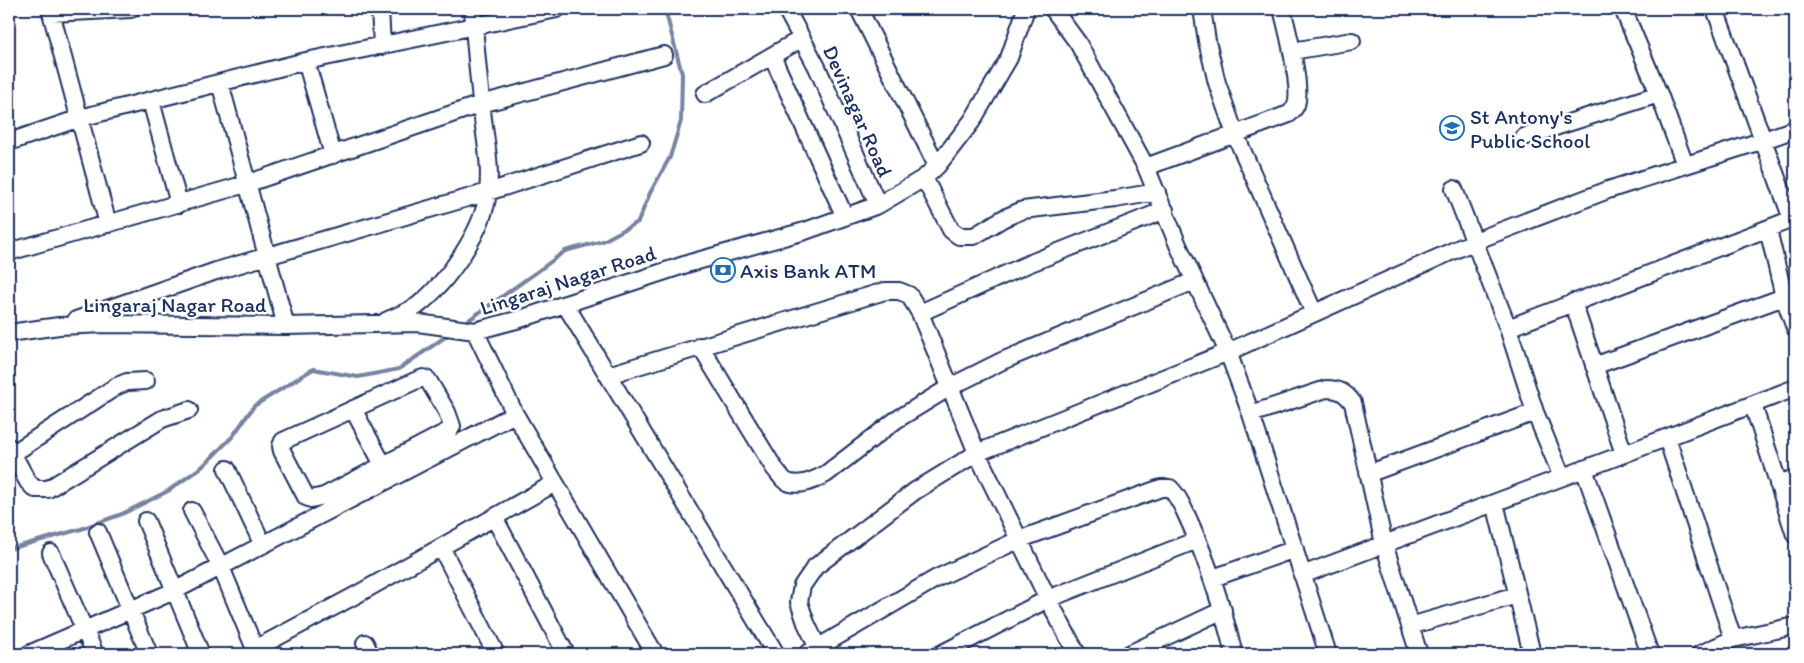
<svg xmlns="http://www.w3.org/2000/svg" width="1804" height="663" font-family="Itim,sans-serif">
	<rect width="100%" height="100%" fill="#fff"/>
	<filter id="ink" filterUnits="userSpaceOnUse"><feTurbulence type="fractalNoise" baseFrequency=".02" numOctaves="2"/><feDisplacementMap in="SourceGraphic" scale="10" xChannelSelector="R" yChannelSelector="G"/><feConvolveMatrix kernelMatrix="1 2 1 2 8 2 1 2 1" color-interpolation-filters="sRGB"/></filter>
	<g filter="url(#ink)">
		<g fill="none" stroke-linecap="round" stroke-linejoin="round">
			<path stroke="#77839f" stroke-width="4" d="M463,324L541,269L565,251L603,241L638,222L650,193L670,157L681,121L682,74L665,9
				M9,549L81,529L122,514L168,491L203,466L233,436L254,406L313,369L358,377L399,369L451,333"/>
			<defs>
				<path id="minor" d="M50,9L108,224
					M380,9L382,46
					M786,9L817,67L878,205
					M859,9L937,166
					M1053,9L1078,43L1146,167L1178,245L1228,352L1251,414L1328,654
					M1202,9L1207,41L1217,83L1235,134L1314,313
					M1623,9L1659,94L1685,165
					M1715,9L1792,219
					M51,13L131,9
					M1292,51L1352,41
					M772,56L845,217
					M306,61L333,155
					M220,83L286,326
					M705,94L801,39
					M151,101L179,204
					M1524,137L1659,94
					M9,142L80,118L306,61L557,9
					M1146,167L1289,114C1291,112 1295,108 1296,105C1302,88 1287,28 1282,9
					M924,178L951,230L959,236H974L1004,218L1023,210L1115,199L1157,192
					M1454,189L1508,328L1795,218
					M1768,229L1784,297L1795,328
					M9,252L246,184L481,104L664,55
					M1573,302L1624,454
					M565,304L776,654
					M920,313L1028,264L1165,210
					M76,320L216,271L488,192L641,143
					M386,321C396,316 408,312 417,306C447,283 485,229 488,191C491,168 486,143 483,119C479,82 475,46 473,9
					M1508,328L1535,412L1562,477
					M475,331L515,414L655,654
					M9,333L59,326L105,324L286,326L418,323L475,331L520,319L690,263L805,231L878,205L924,178L937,166L972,121L1009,58L1026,9
					M700,346L774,468C777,471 781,477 784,480C797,489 815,480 826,474L896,420L950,387L1002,361L1194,281
					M1594,366L1784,297
					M608,375L885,291H899L909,295L920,313L977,453L1048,599L1077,654
					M423,378L428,380L447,412L452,426L450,430L324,496L311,499L306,497L282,451L281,446L283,441L415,381Z
					M1753,405L1795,535
					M353,409L388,474
					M1251,414L1326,389C1339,389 1345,392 1353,403L1384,544L1419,654
					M1667,438L1733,639
					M9,447L28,482L35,489H48L162,419L189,410
					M9,456L117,386L127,382L146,381
					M227,469L263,545
					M1584,469L1650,654
					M1370,473L1535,412
					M1778,484L1795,478
					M1495,503L1532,654
					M192,511L221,567L257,654
					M494,517L566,654
					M146,521L201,654
					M98,532L149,654
					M441,547L496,654
					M51,553L95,654
					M1302,575L1624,454L1795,388
					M1213,578L1295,549
					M1410,626L1517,595
					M365,643L370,654
					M818,648L806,623L799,602L802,586L815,567L915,491L977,453L1228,352L1475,241L1608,190L1764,140L1795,129
					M255,649L356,595L555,483
					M29,654L174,591L515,414
					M807,654L937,578L1018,540L1161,488H1170C1180,498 1185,512 1191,525C1210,568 1223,609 1234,654
					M941,654L1048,599L1197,540
					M1129,654L1223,610
					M1700,654L1733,639L1795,626"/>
			</defs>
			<use href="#minor" stroke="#1b2f5e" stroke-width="20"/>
			<use href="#minor" stroke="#fff" stroke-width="16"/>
		</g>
	</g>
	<defs>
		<symbol id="school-ring" viewBox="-11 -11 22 22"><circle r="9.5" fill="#fff" stroke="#1f6fb2" stroke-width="1.5"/><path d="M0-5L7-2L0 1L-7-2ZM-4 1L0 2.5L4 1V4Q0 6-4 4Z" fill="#1f6fb2"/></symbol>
		<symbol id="bank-ring" viewBox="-11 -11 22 22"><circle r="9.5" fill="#fff" stroke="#1f6fb2" stroke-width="1.5"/><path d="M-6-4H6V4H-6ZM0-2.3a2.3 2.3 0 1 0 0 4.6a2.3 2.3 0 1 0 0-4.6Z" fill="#1f6fb2"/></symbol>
	</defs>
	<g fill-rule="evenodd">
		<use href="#school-ring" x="1438" y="114" width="28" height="28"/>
		<use href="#bank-ring" x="709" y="256" width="28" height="28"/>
	</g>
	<g text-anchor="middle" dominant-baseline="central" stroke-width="5" stroke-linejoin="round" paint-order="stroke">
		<g font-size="21" fill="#1b2f5e" stroke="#fff">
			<text transform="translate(858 111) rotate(66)">Devinagar Road</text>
			<text transform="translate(568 280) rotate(-18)">Lingaraj Nagar Road</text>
			<text x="175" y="304">Lingaraj Nagar Road</text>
		</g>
		<g font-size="21" fill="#1b2f5e" stroke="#fff" text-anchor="start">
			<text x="1470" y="116">St Antony's<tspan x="1470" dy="24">Public School</tspan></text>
			<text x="740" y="270">Axis Bank ATM</text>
		</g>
	</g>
	<rect width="1804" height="663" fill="none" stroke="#fff" stroke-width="30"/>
	<rect x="15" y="15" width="1774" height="633" fill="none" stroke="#1b2f5e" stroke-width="2" filter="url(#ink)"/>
</svg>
